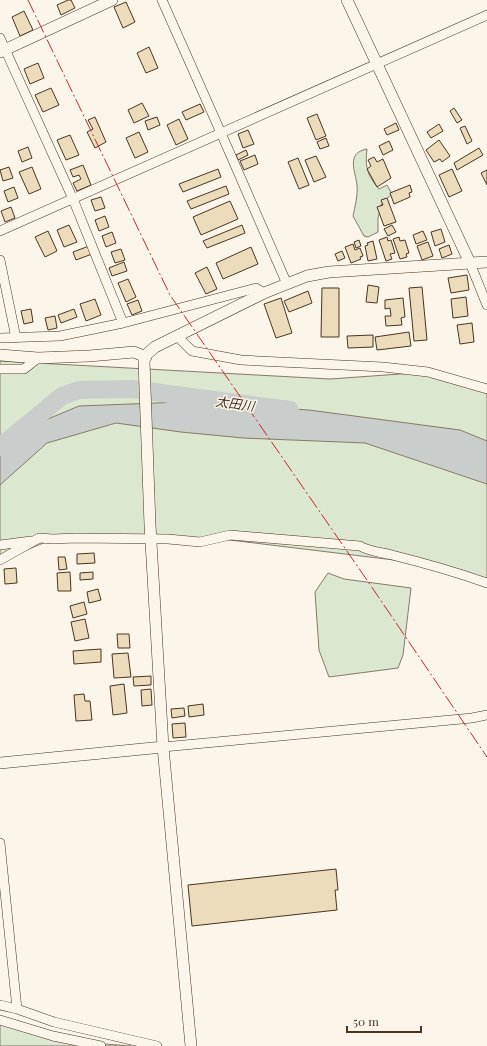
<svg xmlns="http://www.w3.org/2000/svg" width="487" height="1046" font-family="'Playfair Display','Noto Sans JP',serif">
	<rect width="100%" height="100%" fill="#fbf6e9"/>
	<path fill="#dce7d0" stroke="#887966" d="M367,149C365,167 367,175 379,189L387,185L392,194L382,203L378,218V232L368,237L364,236L353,216C355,206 358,195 357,185C355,170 346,153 367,149Z
		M0,361L330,379L428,372L487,390V586L427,564L205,537L200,542L53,539L0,561Z
		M328,573L344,579L411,588L403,655L398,668L329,677L319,650L315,592Z
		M0,1020L79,1042L131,1046H0Z"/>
	<path fill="#c9cecd" stroke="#887966" d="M182,402L309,410L460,430L487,441V484L365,443L243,438L181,432L116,423L47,443L0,485V439L79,406Z"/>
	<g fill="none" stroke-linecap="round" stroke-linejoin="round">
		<path stroke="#c9cecd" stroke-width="18" d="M0,447L62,396L79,390L132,389L290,410"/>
	</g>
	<path fill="#ecdcbc" stroke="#4a3520" d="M68,0H71L75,8L61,15L57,5Z
		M126,2L135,22L123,28L114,7Z
		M24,11L33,30L20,36L12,17Z
		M149,47L158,68L146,73L137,53Z
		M38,63L44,78L30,84L24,69Z
		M51,88L59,105L43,112L35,95Z
		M142,103L149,116L134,123L128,110Z
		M200,104L204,112L186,120L182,112Z
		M454,108L462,120L457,123L450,111Z
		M317,114L326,136L316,140L307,118Z
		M95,117L106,142L95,148L87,132L93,129L88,120Z
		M157,117L160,125L148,130L145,121Z
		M179,119L188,139L176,145L167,125Z
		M396,123L399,130L387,135L384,129Z
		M439,124L443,131L431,138L427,132Z
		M465,126L472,141L467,144L460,128Z
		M248,130L254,144L243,148L238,134Z
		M139,132L148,152L135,158L126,138Z
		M70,135L79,155L66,160L57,140Z
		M326,138L329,146L320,149L317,142Z
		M439,140L450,156L442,162L440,159L434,162L426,150Z
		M389,141L393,150L383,155L379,146Z
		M28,147L32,158L22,162L18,151Z
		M479,148L483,155L457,170L454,163Z
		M246,150L248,155L238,160L236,155Z
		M255,155L258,164L244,170L240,161Z
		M316,156L326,177L314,182L305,160Z
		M374,157L377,162L383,159L391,178L377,187L367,169L371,166L368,160Z
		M298,158L309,185L299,189L288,162Z
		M83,165L91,185L77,191L73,183L81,179L79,175L73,177L70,170Z
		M9,167L13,178L3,181L0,170Z
		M32,167L41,189L29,194L19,172Z
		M218,169L221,177L183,192L179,184Z
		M452,169L462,191L449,197L439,175Z
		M487,170V185L481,173Z
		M410,185L412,192L409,193L410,197L394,204L390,193Z
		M226,186L229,194L191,209L187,201Z
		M14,187L18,198L8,202L4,191Z
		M101,197L105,208L95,211L91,200Z
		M387,198L396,222L384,226L377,207L383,205L381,200Z
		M230,201L238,219L201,235L193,217Z
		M11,207L15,218L5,222L1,211Z
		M105,216L109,227L99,231L95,220Z
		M69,225L77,242L64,247L57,230Z
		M242,225L245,233L207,248L203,241Z
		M392,225L396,232L388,236L384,229Z
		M441,229L445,242L435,246L431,232Z
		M48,231L57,251L45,257L35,237Z
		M423,231L427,240L416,244L413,235Z
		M112,232L116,243L106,247L102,236Z
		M387,237L388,241L391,240L395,253L390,254L392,259L386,261L379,240Z
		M399,237L400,241L405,240L409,253L406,254L407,257L400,259L393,239Z
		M359,240L361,246L356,248L354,242Z
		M373,241L377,259L368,261L365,246L368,245L367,243Z
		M428,242L433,256L422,260L417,246Z
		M353,244L355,250L360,248L363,256L360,257L361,259L351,263L345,247Z
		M449,245L452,254L442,258L439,249Z
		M89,246L92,254L76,260L73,252Z
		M251,247L258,264L223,279L216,263Z
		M121,249L125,260L115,263L111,252Z
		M342,251L345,258L338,261L335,254Z
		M124,262L127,271L112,276L109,268Z
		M207,267L217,289L206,294L195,273Z
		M467,275L469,290L451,293L448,278Z
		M128,279L136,297L126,302L118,283Z
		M368,285L379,287L377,303L366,302Z
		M422,287L427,340L414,341L409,288Z
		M322,288H339V337H321Z
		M308,291L312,303L289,312L284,301Z
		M466,297L468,316L453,318L451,299Z
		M281,298L292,333L276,338L264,304Z
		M403,298L405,317L401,318L402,325L386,326L385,316H391L390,308L385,309V300Z
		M95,299L101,315L86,321L80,304Z
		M138,300L142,311L132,315L127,304Z
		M31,309L33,322L24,324L21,311Z
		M74,309L77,317L61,323L58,315Z
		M55,316L57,328L48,330L45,318Z
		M472,323L474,342L460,344L457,325Z
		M409,332L411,346L377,350L375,337Z
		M373,335V347L348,348L347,336Z
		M94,553L95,563L77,564V554Z
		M58,557H65L67,569L59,570Z
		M16,568L17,583L5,584L4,569Z
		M70,572L71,591H58L57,573Z
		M93,572V579L80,580V573Z
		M98,589L101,600L89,603L87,592Z
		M84,602L87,614L73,618L70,606Z
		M85,619L89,638L75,641L71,622Z
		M117,634H129L130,648H118Z
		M101,649V662L74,664L73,651Z
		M128,653L131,677L114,678L112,654Z
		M151,676V685L134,686L133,677Z
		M124,684L127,713L113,715L110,686Z
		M151,689L152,705L142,706L141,690Z
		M84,694L85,701H90L92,720L76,721L74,695Z
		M203,704L204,715L189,717L188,706Z
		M184,708L185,716L172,718L171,709Z
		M185,723L186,737L173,738L172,724Z
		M336,869L338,890H335L337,910L192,926L188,885Z"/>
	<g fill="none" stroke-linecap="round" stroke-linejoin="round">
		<defs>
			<path id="minor" d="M162,0L221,133L287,284
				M0,38L73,199L123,323
				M0,231L487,15
				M0,260L16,338
				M470,263L487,305
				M177,336L192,351L241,360L383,367L428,372L487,389
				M0,338L60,336L123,323L256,288L264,293
				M0,369H24L38,358
				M0,545L31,541
				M0,560L39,538L53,539L76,538L168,539L200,542L230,535L360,546C370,552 381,552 392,555C424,563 456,572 487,583
				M163,747L472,718L487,715
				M0,843L17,1009
				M0,1005L17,1009L54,1022L157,1046
				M0,1020L53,1036L101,1046"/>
			<path id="tertiary" d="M347,0L470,263
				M0,52L112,0
				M0,355L38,358L89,356L134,352L146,357
				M0,763L163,747
				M191,1046L163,747L150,525L144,361L147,354L155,347L264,293L307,276L329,272L487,262"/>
		</defs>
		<use href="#minor" stroke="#4a3520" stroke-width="10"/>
		<use href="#tertiary" stroke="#4a3520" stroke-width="12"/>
		<use href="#minor" stroke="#fbf6e9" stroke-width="9"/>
		<use href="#tertiary" stroke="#fbf6e9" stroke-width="11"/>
		<path stroke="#c62828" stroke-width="1" stroke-dasharray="14 3 2 3" stroke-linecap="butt" d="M28,0L170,295L369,583L487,757"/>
	</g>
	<g text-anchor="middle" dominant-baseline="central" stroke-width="3" stroke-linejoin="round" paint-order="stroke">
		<g font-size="13" font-style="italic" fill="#4a3520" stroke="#fbf6e9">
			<text transform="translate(235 403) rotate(8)">太田川</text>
		</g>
	</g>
	<path d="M347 1026v6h74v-6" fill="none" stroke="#4a3520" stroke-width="2"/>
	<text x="353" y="1026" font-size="12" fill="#4a3520" stroke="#fbf6e9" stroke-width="3" paint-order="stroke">50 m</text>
</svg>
